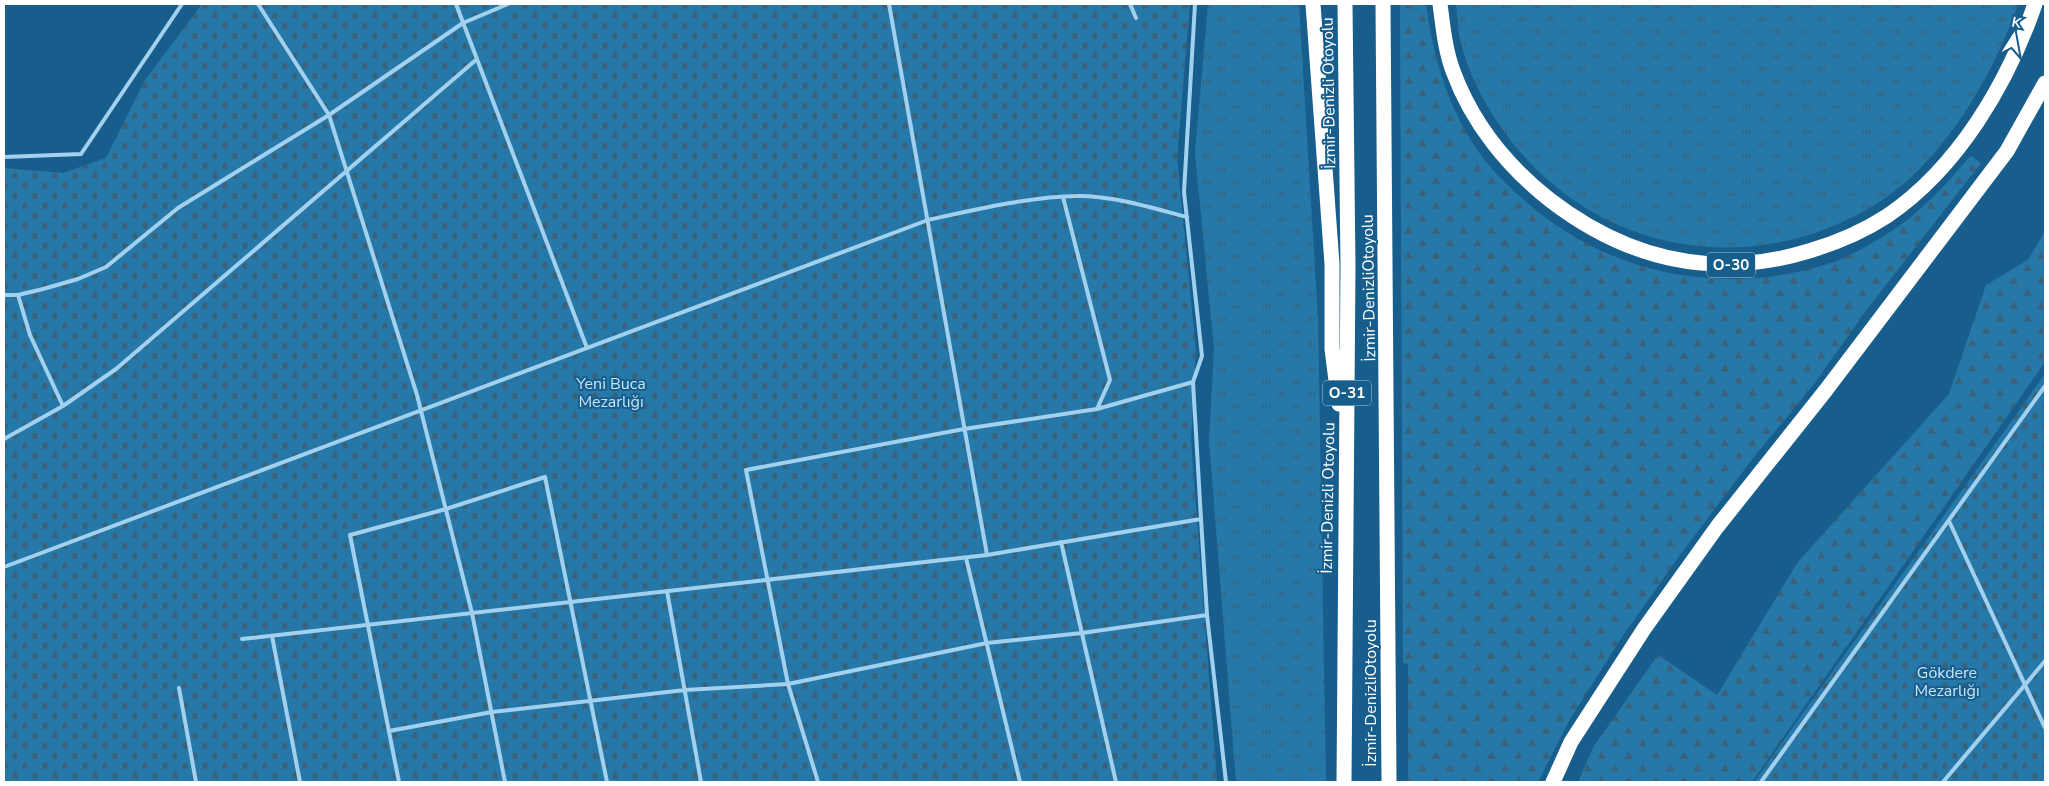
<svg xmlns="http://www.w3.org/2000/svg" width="2049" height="786" font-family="'Nunito Sans',sans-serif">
	<defs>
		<pattern id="grass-tufts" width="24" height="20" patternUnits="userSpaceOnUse" patternTransform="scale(1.25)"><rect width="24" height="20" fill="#2678a9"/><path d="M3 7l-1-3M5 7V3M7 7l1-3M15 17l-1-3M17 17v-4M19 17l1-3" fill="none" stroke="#39627a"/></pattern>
		<pattern id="forest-firs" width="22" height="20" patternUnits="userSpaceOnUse" patternTransform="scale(1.25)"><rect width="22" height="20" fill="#2678a9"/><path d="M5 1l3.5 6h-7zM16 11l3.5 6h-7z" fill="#39627a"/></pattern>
		<pattern id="cemetery-stones" width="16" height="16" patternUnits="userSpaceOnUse" patternTransform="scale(1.25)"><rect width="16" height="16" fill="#2678a9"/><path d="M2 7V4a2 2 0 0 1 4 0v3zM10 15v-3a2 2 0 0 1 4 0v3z" fill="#39627a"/></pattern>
	</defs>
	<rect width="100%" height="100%" fill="#175e8d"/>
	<path fill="url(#grass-tufts)" d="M1208,4H1299L1318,319L1326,782H1236L1209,440L1214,349L1195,153Z
		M1456,4H2018C1994,74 1944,160 1881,201C1755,282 1595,256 1506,134C1486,107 1468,73 1460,40C1458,28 1457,16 1456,4Z"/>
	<path fill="url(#forest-firs)" d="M1400,4H1426C1433,54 1445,98 1472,142C1486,165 1505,183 1525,201C1609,275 1722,297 1828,264C1854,256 1900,228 1919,210C1938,194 1954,174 1971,156L1981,163L1868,308L1814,384L1753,458L1680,555L1620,640L1569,721L1538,782H1408V664L1403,663Z
		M2045,231V362L1752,782H1578L1594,746L1658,655L1717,695L1798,562L1949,394L1986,285L2028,260Z"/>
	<path fill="url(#cemetery-stones)" d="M202,4H1190L1177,158L1196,351L1191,440L1217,782H4V168L63,173L106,158L145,80Z
		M2045,374V782H1754L1793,727Z"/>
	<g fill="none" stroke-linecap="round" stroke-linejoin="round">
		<path stroke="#a2d1ef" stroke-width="4" d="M258,4L329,115L417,395L472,613L505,782
			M456,4L587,348
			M1130,4L1136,18
			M4,157L81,154L182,4
			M4,295H18L43,289L78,279L106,267L178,208L329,115L463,23L508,4
			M18,295L30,335L63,406
			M1097,409L1193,382L1202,356L1184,192L1195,4
			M4,439L63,406L116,369L477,59
			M1201,519L1207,615L1226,782
			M1949,521L2045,728
			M1061,542L1116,782
			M987,555L1201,519L1193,382
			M966,558L1020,782
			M4,567L928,220C973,210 1037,195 1082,196C1118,197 1152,208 1187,217
			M667,591L701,782
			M272,636L300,782
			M242,639L987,555L889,4
			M179,688L196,782
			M389,731L492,712L685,690L788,684L987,643L1082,633L1207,615
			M399,782L350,535L446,509L545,477L607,782
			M818,782L788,684L746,470L964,429L1097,409L1110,380L1063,197
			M1761,782L2045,386
			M1943,782L2045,661"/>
		<path stroke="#fff" stroke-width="15" d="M1313,4L1332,264V349L1339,404
			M1383,4L1389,782
			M1440,4C1443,26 1445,50 1453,71C1472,123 1508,167 1550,200C1628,260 1714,280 1809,251C1836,243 1864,231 1887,216C1958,168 2008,83 2035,4
			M1344,782L1348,266L1345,4
			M1553,782L1571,742L1644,629L1717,527L1826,390L2007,151L2045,83"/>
	</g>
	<g text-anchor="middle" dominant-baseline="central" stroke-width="4" stroke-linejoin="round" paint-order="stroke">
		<g fill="#175e8d" stroke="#b9cfdd" stroke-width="1">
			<rect x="1707" y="252.5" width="48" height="25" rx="4"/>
			<rect x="1323" y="380.5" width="48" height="25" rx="4"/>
		</g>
		<g font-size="15" font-weight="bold" fill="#fff">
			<text x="1731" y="265">O-30</text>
			<text x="1347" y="393">O-31</text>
		</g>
		<g font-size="16" fill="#fff" stroke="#175e8d">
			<text transform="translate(1329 93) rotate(-91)">İzmir-Denizli Otoyolu</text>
			<text transform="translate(1369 288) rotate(-91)">İzmir-DenizliOtoyolu</text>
			<text transform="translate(1328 498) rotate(-89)">İzmir-Denizli Otoyolu</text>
			<text transform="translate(1371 693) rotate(-90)">İzmir-DenizliOtoyolu</text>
		</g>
		<g font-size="16" fill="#c8e7fb" stroke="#175e8d">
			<text x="611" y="384">Yeni Buca<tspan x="611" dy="18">Mezarlığı</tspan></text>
			<text x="1947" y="673">Gökdere<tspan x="1947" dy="18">Mezarlığı</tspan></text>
		</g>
	</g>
	<rect width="2049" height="786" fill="none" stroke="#ffffff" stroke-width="10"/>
	<g transform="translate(2014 35) rotate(11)" stroke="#175e8d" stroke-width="4" paint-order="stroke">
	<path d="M0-4L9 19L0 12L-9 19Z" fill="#ffffff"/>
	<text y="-8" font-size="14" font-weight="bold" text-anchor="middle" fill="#ffffff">K</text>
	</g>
</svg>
